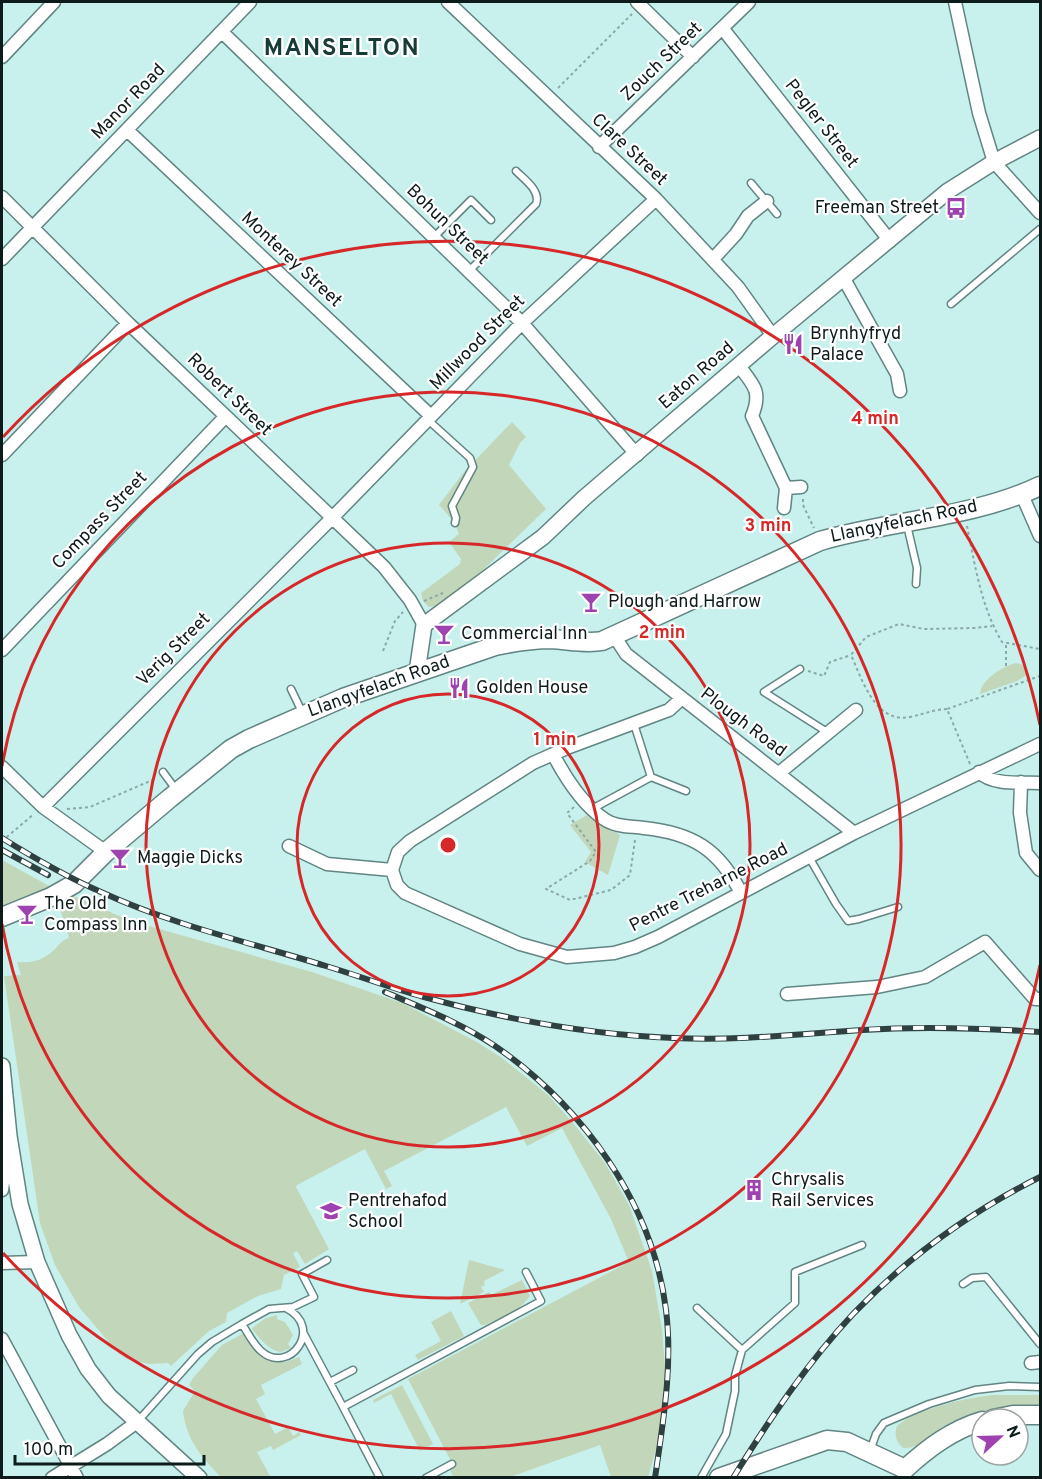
<svg xmlns="http://www.w3.org/2000/svg" width="1042" height="1479" font-family="Overpass,sans-serif">
	<rect width="100%" height="100%" fill="#c8f0ec"/>
	<path fill="#c2d6ba" d="M512,422L526,437L520,443L509,465L546,509L483,570L437,606L429,607L423,601L421,593L460,564L461,559L449,542L459,534C456,523 447,514 439,505L464,472Z
		M1016,663L1023,665L1028,674L1017,681L980,694C981,679 1004,666 1016,663Z
		M587,815L597,823L620,835L608,875L585,862L591,852L570,825Z
		M2,860L60,892L2,917Z
		M71,895L131,921L312,972L402,1003L477,1042L502,1058L548,1095L573,1123L605,1163L629,1205L652,1271L662,1329L665,1367L664,1403L659,1439L648,1477H611L600,1445L510,1477H453L450,1469L454,1467L408,1379L629,1262L611,1219L562,1128L527,1146L506,1107L384,1171L392,1186L386,1189L365,1149L297,1185L296,1187L329,1249L305,1264L297,1251L293,1253L300,1267L284,1275L281,1289L258,1296L227,1313L226,1322L209,1331L171,1366L168,1363L149,1364L127,1359L119,1354L79,1307L55,1265L40,1223L4,976L21,975L17,962C32,963 42,961 54,950C59,945 62,940 69,938L57,899Z
		M469,1260L505,1270L484,1281L485,1285L481,1287L484,1292L460,1304Z
		M522,1280L530,1296C520,1311 501,1318 485,1325H481L468,1303L489,1292L491,1295Z
		M451,1311L464,1336L418,1360L415,1355L441,1341L431,1322Z
		M277,1315V1319L285,1322L293,1335L288,1344L291,1348C288,1349 284,1351 281,1352C271,1352 256,1336 252,1328L266,1318Z
		M244,1333C260,1355 270,1371 299,1357L302,1364L261,1385L265,1394L256,1399L275,1434L288,1427L293,1436L299,1432L301,1435L273,1450L271,1446L257,1452L270,1476L267,1477H221C202,1458 186,1439 183,1411L195,1391L189,1385L193,1378L222,1345Z
		M402,1385L433,1444L420,1451L391,1394L374,1403L373,1400Z
		M994,1395H1040V1406C1013,1406 987,1410 961,1420C944,1426 919,1450 903,1448C896,1441 894,1436 897,1426C916,1409 968,1397 994,1395Z"/>
	<g fill="none" stroke-linecap="round" stroke-linejoin="round">
		<defs>
			<path id="service" d="M751,183L777,214
				M434,237L471,200L491,220
				M469,271L536,204C541,191 525,180 516,171
				M951,304L1040,229
				M428,420L470,458L473,467L452,506L456,518L455,523
				M907,525L917,568L916,584
				M800,669L764,692L827,732
				M291,689L303,714
				M163,772L177,791
				M651,777L686,791
				M592,809L651,777L634,724
				M809,857L836,904L848,921L859,919L898,907
				M963,1284L972,1278L986,1277L1040,1344
				M286,1308C325,1328 289,1376 261,1351C253,1344 248,1333 242,1324L269,1309L293,1307L314,1297L302,1274L327,1260
				M697,1308L742,1350
				M304,1334L343,1407L541,1301L526,1272
				M330,1382L353,1370
				M343,1407L380,1478
				M138,1421L198,1354L212,1342L242,1324
				M870,1451L876,1434L884,1423L929,1404L975,1390L1009,1386L1040,1387
				M426,1478L452,1464
				M701,1478L726,1434L735,1391V1376L742,1350L795,1303V1272L862,1245"/>
			<path id="minor" d="M448,2L656,199L738,287L773,336
				M637,2L693,57
				M955,2L979,113L994,162L1040,213
				M723,29L890,241
				M222,32L522,323L637,455
				M2,57L54,2
				M127,130L431,416
				M599,147L749,2
				M2,197L128,323L384,567L410,600L424,625
				M2,259L250,2
				M713,259L736,234L748,216L767,201
				M844,279L897,374L900,391
				M739,366C754,385 762,392 752,416L786,488L784,508
				M2,455L128,323
				M786,488L801,487
				M1022,495L1040,536
				M615,637L626,654L854,833
				M2,650L225,417
				M553,754C565,777 582,804 604,819C615,827 630,826 644,828C692,833 719,849 741,893
				M2,767L43,807L106,852
				M979,772C993,786 1023,782 1040,783
				M779,773L856,710
				M1021,782L1020,813L1026,853L1040,870
				M43,807L332,518L522,323L656,199
				M289,846L327,864L392,870L397,885L405,893L520,944L567,957L614,953L635,947L658,937L854,833L1040,744
				M392,870L398,852L410,841L533,763L567,748L669,710L681,699
				M787,994L877,987L925,977L985,942L1035,999H1040
				M2,1190L8,1146
				M2,1263L37,1262
				M2,1339L77,1478
				M1031,1363L1040,1362
				M52,1478L107,1444L137,1422"/>
			<path id="tertiary" d="M417,672L424,625L543,537L584,498L773,336L948,191L994,162L1040,138
				M2,1066L9,1136L20,1204L37,1262L69,1335L88,1369L109,1396L199,1478"/>
			<path id="secondary" d="M2,917L51,897L74,884L106,852L170,798L231,749L249,739L343,698L495,646C514,642 532,639 551,639C569,640 585,644 602,641L820,541C892,520 972,518 1040,486
				M993,1419L1013,1415H1040
				M719,1478L827,1440L847,1442L905,1469C928,1448 952,1430 982,1421"/>
		</defs>
		<use href="#service" stroke="#618582" stroke-width="9"/>
		<use href="#minor" stroke="#618582" stroke-width="15"/>
		<use href="#tertiary" stroke="#618582" stroke-width="18"/>
		<use href="#secondary" stroke="#618582" stroke-width="21"/>
		<path stroke="#8aa9a6" stroke-width="2" stroke-dasharray="3 3" stroke-linecap="butt" d="M558,88L632,14
			M803,499V505L814,528
			M967,526C975,565 981,607 1002,642L1040,649
			M424,601L443,593
			M383,651L395,621L403,612
			M1006,666V643
			M808,671L824,676L830,662L851,655
			M947,709C931,710 925,714 910,717C875,724 862,679 851,655L866,637L899,624L924,629L975,628L992,626
			M970,764L947,709L1040,676
			M574,807L567,813L596,852L590,861L546,889L570,900L611,890L630,875L635,840
			M67,809L90,807L157,778
			M2,841L34,814"/>
		<use href="#service" stroke="#fff" stroke-width="6"/>
		<use href="#minor" stroke="#fff" stroke-width="12"/>
		<use href="#tertiary" stroke="#fff" stroke-width="15"/>
		<use href="#secondary" stroke="#fff" stroke-width="18"/>
		<defs>
			<path id="rail" d="M2,838C34,858 67,877 101,892C173,925 251,943 326,966C359,976 391,988 424,997C504,1019 592,1035 674,1038C737,1041 800,1034 863,1030C922,1026 981,1028 1040,1032
				M2,850L48,875
				M385,992C422,1008 461,1023 495,1046C582,1106 653,1203 666,1310C673,1366 663,1422 655,1478
				M733,1478C769,1420 807,1363 854,1313C907,1258 972,1211 1040,1177"/>
		</defs>
		<use href="#rail" stroke="#2e4140" stroke-width="6"/>
		<use href="#rail" stroke="#fff" stroke-width="4" stroke-dasharray="11" stroke-linecap="butt"/>
	</g>
	<g fill="none" stroke="#d62828" stroke-width="3">
		<circle cx="448" cy="845" r="151"/>
		<circle cx="448" cy="845" r="302"/>
		<path d="M2 766A453 453 0 1 1 2 924"/>
		<path d="M1040 965A604 604 0 0 1 3 1253M3 437A604 604 0 0 1 1040 725"/>
	</g>
	<defs>
		<symbol id="bus-bare" viewBox="-9 -9 18 18"><path d="M-5-6H5V4H4V6H2V4H-2V6H-4V4H-5ZM-3.5-4V0h7V-4ZM-3.5 1.2v1.5H-2V1.2ZM2 1.2v1.5H3.5V1.2Z" fill="#9d42ae" stroke="#fff" stroke-width="2.5" paint-order="stroke"/></symbol>
		<symbol id="restaurant-bare" viewBox="-9 -9 18 18"><path d="M-5-6h1v4h1v-4h1v4h1v-4h1v5L-1.5 .5V6h-2V.5L-5-1ZM5-6V6H3V1.5H1.5Q1.5-4 5-6Z" fill="#9d42ae" stroke="#fff" stroke-width="2.5" paint-order="stroke"/></symbol>
		<symbol id="bar-bare" viewBox="-9 -9 18 18"><path d="M-6-5H6L.8 .8V4.5H3.5V6h-7V4.5H-.8V.8Z" fill="#9d42ae" stroke="#fff" stroke-width="2.5" paint-order="stroke"/></symbol>
		<symbol id="building-bare" viewBox="-9 -9 18 18"><path d="M-4-6H4V6H1V3H-1V6H-4ZM-2.5-4.3h1.7v1.8h-1.7ZM.8-4.3h1.7v1.8H.8ZM-2.5-1h1.7V.8h-1.7ZM.8-1h1.7V.8H.8Z" fill="#9d42ae" stroke="#fff" stroke-width="2.5" paint-order="stroke"/></symbol>
		<symbol id="school-bare" viewBox="-9 -9 18 18"><path d="M0-5L7-2L0 1L-7-2ZM-4 1L0 2.5L4 1V4Q0 6-4 4Z" fill="#9d42ae" stroke="#fff" stroke-width="2.5" paint-order="stroke"/></symbol>
	</defs>
	<g fill-rule="evenodd">
		<use href="#bus-bare" x="941" y="193" width="30" height="30"/>
		<use href="#restaurant-bare" x="778" y="329" width="30" height="30"/>
		<use href="#bar-bare" x="576" y="587" width="30" height="30"/>
		<use href="#bar-bare" x="429" y="619" width="30" height="30"/>
		<use href="#restaurant-bare" x="444" y="673" width="30" height="30"/>
		<use href="#bar-bare" x="105" y="843" width="30" height="30"/>
		<use href="#bar-bare" x="12" y="899" width="30" height="30"/>
		<use href="#building-bare" x="739" y="1175" width="30" height="30"/>
		<use href="#school-bare" x="316" y="1196" width="30" height="30"/>
	</g>
	<g text-anchor="middle" dominant-baseline="central" stroke-width="4.5" stroke-linejoin="round" paint-order="stroke">
		<g font-size="18" fill="#0d1c1b" stroke="#fff">
			<text transform="translate(662 62) rotate(-44)">Zouch Street</text>
			<text transform="translate(129 102) rotate(-46)">Manor Road</text>
			<text transform="translate(821 124) rotate(52)">Pegler Street</text>
			<text transform="translate(629 150) rotate(43)">Clare Street</text>
			<text transform="translate(447 225) rotate(44)">Bohun Street</text>
			<text transform="translate(291 260) rotate(43)">Monterey Street</text>
			<text transform="translate(478 343) rotate(-45)">Millwood Street</text>
			<text transform="translate(697 376) rotate(-41)">Eaton Road</text>
			<text transform="translate(229 395) rotate(44)">Robert Street</text>
			<text transform="translate(100 521) rotate(-46)">Compass Street</text>
			<text transform="translate(904 522) rotate(-12)">Llangyfelach Road</text>
			<text transform="translate(174 650) rotate(-45)">Verig Street</text>
			<text transform="translate(379 687) rotate(-20)">Llangyfelach Road</text>
			<text transform="translate(743 723) rotate(37)">Plough Road</text>
			<text transform="translate(709 888) rotate(-27)">Pentre Treharne Road</text>
		</g>
		<g font-size="18" fill="#0d1c1b" stroke="#fff" text-anchor="start">
			<text x="939" y="208" text-anchor="end">Freeman Street</text>
			<text x="810" y="334">Brynhyfryd<tspan x="810" dy="21">Palace</tspan></text>
			<text x="608" y="602">Plough and Harrow</text>
			<text x="461" y="634">Commercial Inn</text>
			<text x="476" y="688">Golden House</text>
			<text x="137" y="858">Maggie Dicks</text>
			<text x="44" y="904">The Old<tspan x="44" dy="21">Compass Inn</tspan></text>
			<text x="771" y="1180">Chrysalis<tspan x="771" dy="21">Rail Services</tspan></text>
			<text x="348" y="1201">Pentrehafod<tspan x="348" dy="21">School</tspan></text>
		</g>
		<g font-size="24" font-weight="bold" letter-spacing="1.5" fill="#173b38" stroke="#fff">
			<text x="342" y="49">MANSELTON</text>
		</g>
	</g>
	<circle cx="448" cy="845" r="9" fill="#d62828" stroke="#fff" stroke-width="3"/>
	<g font-size="18" text-anchor="middle" font-weight="bold" fill="#d62828" stroke="#fff" stroke-width="4.5" stroke-linejoin="round" paint-order="stroke">
		<text x="875" y="424">4 min</text>
		<text x="768" y="531">3 min</text>
		<text x="662" y="638">2 min</text>
		<text x="555" y="745">1 min</text>
	</g>
	<rect width="1042" height="1479" fill="none" stroke="#0d1c1b" stroke-width="6"/>
	<g transform="translate(1000 1437) rotate(68)"><circle r="28" fill="#ffffff" stroke="#9ea4a4" stroke-width="1.5"/>
	<path d="M0-4.5L10 22L0 15L-10 22Z" fill="#9d42ae"/>
	<text y="-9" font-size="16" font-weight="bold" text-anchor="middle" fill="#0d1c1b">N</text>
	</g>
	<path d="M15 1455v9h189v-9" fill="none" stroke="#0d1c1b" stroke-width="3"/>
	<text x="24" y="1455" font-size="18" fill="#0d1c1b" stroke="#ffffff" stroke-width="4.5" paint-order="stroke">100 m</text>
</svg>
